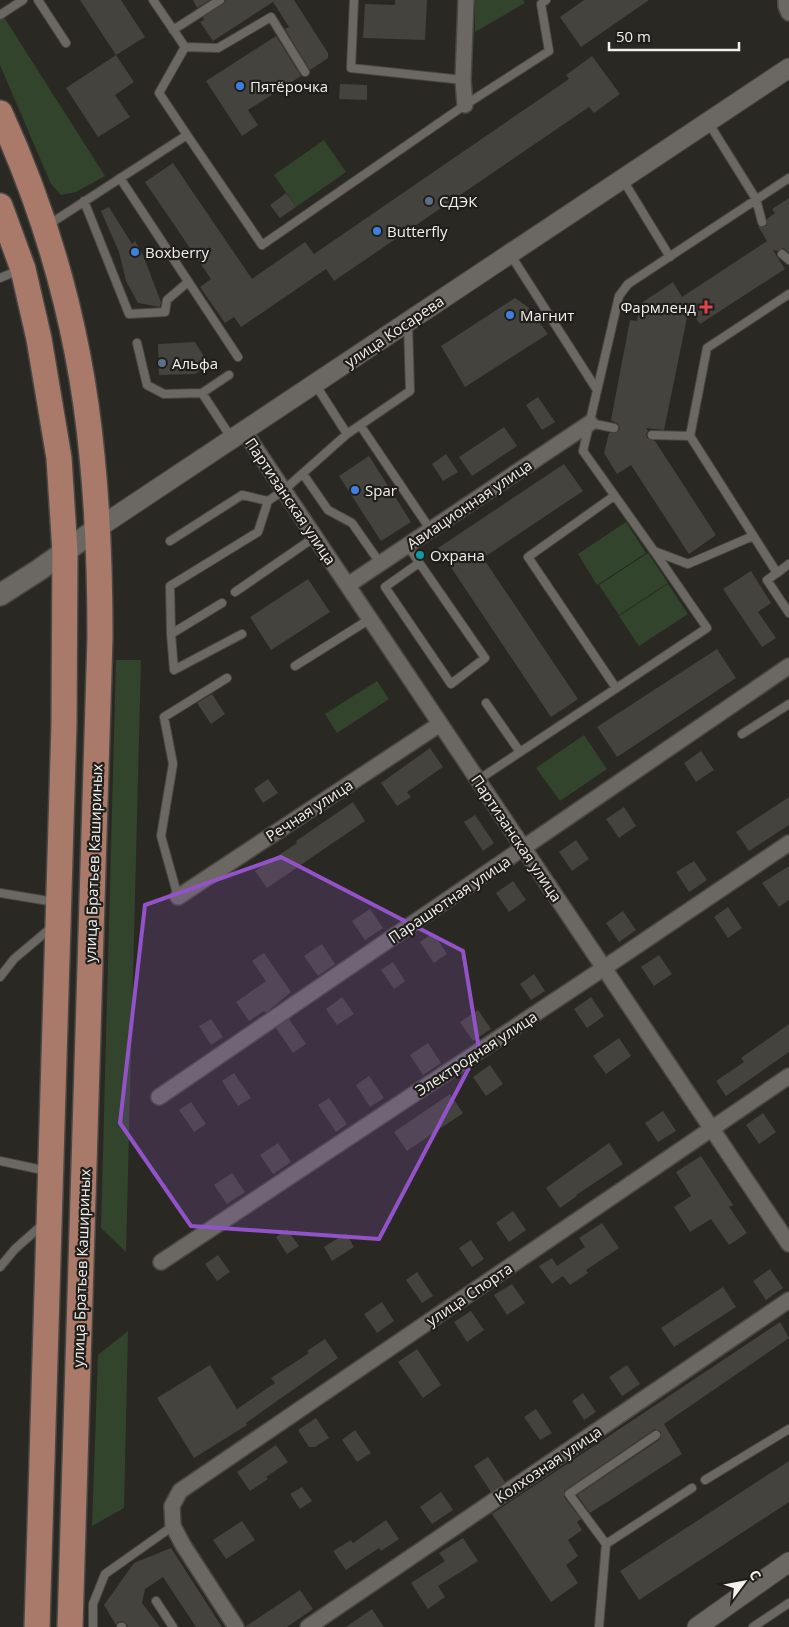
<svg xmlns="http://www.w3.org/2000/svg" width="789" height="1627" font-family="'Open Sans',sans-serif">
	<rect width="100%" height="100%" fill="#2a2823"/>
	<path fill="#33442c" d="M475,0H523L525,3L475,32Z
		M0,11L105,176L76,192L61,195L51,184L0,65Z
		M324,140L346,172L296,207L274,175Z
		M626,522L646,553L597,585L578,554Z
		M648,553L668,583L619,615L599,585Z
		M668,584L688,614L639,646L619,616Z
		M116,660H141L126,1252L101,1228Z
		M377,681L389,699L337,733L325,714Z
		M584,735L607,769L560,801L536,768Z
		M128,1331L124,1508L92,1526L98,1355Z"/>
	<path fill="#45433e" d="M80,0H121L145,37L116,55Z
		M193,0H210L197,8Z
		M226,0H294L328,53V58L310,70L285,29L289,27L273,2L213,41L200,22L204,20L203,17L223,4Z
		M395,0H427L425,40L363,38L365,4L395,5Z
		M584,0H649L581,47L560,17Z
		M276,36L301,76L248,110L258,125L242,136L206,81Z
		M116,55L134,82L115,95L130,117L98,137L66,88Z
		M592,56L620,94L594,113L589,107L334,281L326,269L241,327L234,317L225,323L200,287L211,279L145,182L173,163L252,279L305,242L314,254L569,79L566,75Z
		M340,84L367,85V100L339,99Z
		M286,193L296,207L280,218L270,205Z
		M789,198V253L783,248L777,251L773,250L785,269L700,324L689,308L664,430L646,428L648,431L646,434L647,438L655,441L716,535L689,554L631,465L617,474L604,453L609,433H616L620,429L618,424L611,420L630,320L637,321L640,304L673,282L682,297L767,241L758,226H766L767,223V219L775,213L772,209Z
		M109,207L132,244L135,241L143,255L161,302L160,307L138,303L126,281L119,252L101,211Z
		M515,298L528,307L548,334L465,387L441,346Z
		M195,342L209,365L195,374L159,375L158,344Z
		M538,397L555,422L542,430L526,405Z
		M504,427L517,446L472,476L459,457Z
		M446,454L458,472L443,481L432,464Z
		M369,456L411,522L381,541L339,476Z
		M564,464L583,491L483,558L578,699L551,717L438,548Z
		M751,571L771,603L758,612L776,638L762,647L723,589Z
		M308,579L330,612L271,650L250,617Z
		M717,649L736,678L617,757L597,727Z
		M212,694L225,714L211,724L197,703Z
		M430,748L443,767L407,792L411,797L397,806L381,783Z
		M701,751L714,770L696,782L684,763Z
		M268,779L278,793L263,803L254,789Z
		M789,797V825L749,851L736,832Z
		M353,802L365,821L267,888L255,871L297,843L296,841Z
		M624,807L636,826L619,838L606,819Z
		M475,815L494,843L483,851L464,822Z
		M576,840L589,859L572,871L559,852Z
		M694,861L707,880L689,892L676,872Z
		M789,866V900L779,907L762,883Z
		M513,881L526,900L509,912L496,893Z
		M728,907L742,928L728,938L714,917Z
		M370,909L383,928L365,940L352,921Z
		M623,911L636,930L619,942L606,923Z
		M433,933L447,954L434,963L420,942Z
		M322,944L335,964L318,976L304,956Z
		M264,953L291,992L266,1013L264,1011L249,1021L236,1002L266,981L252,961Z
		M659,955L672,974L654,986L641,967Z
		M393,962L405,981L394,989L381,970Z
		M534,974L545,991L531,1000L520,984Z
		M342,997L354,1014L337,1025L326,1009Z
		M591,997L604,1016L587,1028L574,1009Z
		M478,1010L491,1029L473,1041L460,1022Z
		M211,1019L223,1037L211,1045L199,1026Z
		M289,1019L306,1044L293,1053L276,1028Z
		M789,1024V1052L726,1096L716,1081L744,1062L741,1058Z
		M619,1038L631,1056L606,1074L593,1056Z
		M428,1043L441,1063L423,1075L410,1055Z
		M490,1065L503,1084L486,1096L473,1077Z
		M234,1073L251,1098L238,1106L222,1081Z
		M369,1076L384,1098L370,1107L356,1085Z
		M450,1094L463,1113L407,1151L394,1132Z
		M329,1098L347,1124L336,1132L318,1105Z
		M191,1102L206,1124L194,1132L179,1110Z
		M663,1111L676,1131L658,1142L645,1123Z
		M763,1113L776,1132L759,1144L746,1125Z
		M278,1143L291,1162L273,1174L260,1155Z
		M609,1143L623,1164L576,1195L577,1196L560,1208L546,1188Z
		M701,1156L733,1205L729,1207L747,1233L729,1245L711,1219L690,1232L674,1207L691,1196L676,1172Z
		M232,1173L245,1192L227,1204L214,1185Z
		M513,1211L526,1230L509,1242L496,1223Z
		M602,1223L619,1248L586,1270L588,1273L570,1285L563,1276L552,1284L539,1266L552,1258L557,1266L585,1247L579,1238Z
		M287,1229L299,1246L287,1254L276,1237Z
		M346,1233L354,1247L332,1261L324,1247Z
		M471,1240L484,1259L472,1267L459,1248Z
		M218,1255L230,1272L217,1281L205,1264Z
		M770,1269L783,1288L766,1300L753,1281Z
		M417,1272L433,1296L422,1303L406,1280Z
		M512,1284L525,1303L507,1315L494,1295Z
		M723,1287L736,1307L674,1347L661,1328Z
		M382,1302L394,1321L377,1333L364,1314Z
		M471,1311L484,1330L467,1342L454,1322Z
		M780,1322L789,1338L664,1424L682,1454L590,1513L577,1495L659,1440L661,1437V1432L655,1429L564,1491V1497L581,1519L577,1522L582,1530L568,1540L578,1556L566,1565L578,1583L551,1602L492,1514Z
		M325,1339L338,1358L246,1423L247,1425L194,1458L157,1398L210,1365L237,1409L275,1383L271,1378L309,1353L307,1351Z
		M417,1349L441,1385L423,1398L398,1362Z
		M627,1365L640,1384L622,1396L609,1377Z
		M583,1393L596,1412L584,1420L572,1401Z
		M536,1409L552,1433L540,1440L524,1417Z
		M316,1418L329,1438L315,1447H309L298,1430Z
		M355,1430L371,1453L357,1462L342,1440Z
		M276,1445L288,1462L266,1477L268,1479L250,1491L237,1472Z
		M488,1457L505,1482L491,1492L474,1466Z
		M789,1461V1502L639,1600L620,1571Z
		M302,1487L312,1501L300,1509L290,1494Z
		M441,1492L453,1510L432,1524L420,1507Z
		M386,1520L399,1539L381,1551L379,1548L346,1570L333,1551L351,1540L353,1543Z
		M242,1521L255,1540L226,1559L213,1540Z
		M463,1538L478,1561L438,1586L445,1597L428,1609L411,1583L445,1561L439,1553Z
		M171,1548L222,1627H196L163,1577L145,1589L142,1603L160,1627H128L127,1624L122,1621L118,1622L116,1625L104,1605L134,1563Z
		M300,1590L313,1609L287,1627H245Z
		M372,1609L384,1627H346Z"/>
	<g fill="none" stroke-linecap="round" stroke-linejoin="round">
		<defs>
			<path id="service" d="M38,0L66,43
				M153,0L185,47L159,93L187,135
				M354,0L351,68L463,80
				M0,15L23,0
				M173,30L220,0
				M185,47L218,48L271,17L305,72
				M708,122L756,199L762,222
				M120,178L238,357
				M623,180L670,257
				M84,201L129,314L165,312L167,300L188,282
				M48,225L187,135L262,245L465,105L549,51L541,4L546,0
				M510,254L597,390
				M782,254L789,260
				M0,278L19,270
				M789,294L707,348L690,436L777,573L767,580L789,613
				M137,343L147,385L164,394L202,393L229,375
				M315,384L347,434
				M202,393L232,439
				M590,423L614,428
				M360,425L430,529
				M652,435L690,436
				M303,474L328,510L352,523L380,563
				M614,496L528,557L616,688
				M753,536L688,564L654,551L583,451L619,296L628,284L789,178
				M170,541L242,495L268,501
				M407,545L485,658L451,684L385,587L419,563
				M777,573L789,564
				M235,592L315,537
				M171,634L222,603
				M242,634L174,670L171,634L170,586L258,532L268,501L284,490L347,434L410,391L408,322
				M295,666L370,619
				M486,703L520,752
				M742,734L789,704
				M478,780L707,628L654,551
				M0,893L55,902
				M178,897L161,836L173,764L164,717L227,678
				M0,977L14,959L53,926
				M0,1161L47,1171
				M0,1267L15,1249L42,1225
				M705,1480L789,1429
				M606,1544L569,1494L656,1435
				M156,1601L173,1627
				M93,1627V1604L105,1574L173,1526
				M121,1627H122
				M599,1627L606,1544L692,1488
				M753,1627L789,1603"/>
			<path id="minor" d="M786,0V6L789,13
				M465,105L463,80L466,0
				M244,431L789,1244
				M348,585L590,423
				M178,897L440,724
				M159,1097L789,666
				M161,1262L604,968L789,843
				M236,1627L183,1545L173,1526L172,1506L180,1491L789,1076
				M308,1627L789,1300"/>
			<path id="tertiary" d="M98,528L789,68
				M697,1627L789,1562"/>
			<path id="secondary" d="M0,595L39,570L98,528"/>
			<path id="primary" d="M0,113C49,220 81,338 92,456C98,516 100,577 100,637L70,1627
				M0,206L23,269L39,339L59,458L65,552L64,724L37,1627"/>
		</defs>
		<use href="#service" stroke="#494743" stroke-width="10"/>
		<use href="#minor" stroke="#494743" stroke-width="18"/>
		<use href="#tertiary" stroke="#494743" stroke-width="21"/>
		<use href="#secondary" stroke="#494743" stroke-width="24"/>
		<use href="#primary" stroke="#494743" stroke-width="28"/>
		<use href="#service" stroke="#6b6863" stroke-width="8"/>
		<use href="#minor" stroke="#6b6863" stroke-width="15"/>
		<use href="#tertiary" stroke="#6b6863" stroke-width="19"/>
		<use href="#secondary" stroke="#6b6863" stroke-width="21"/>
		<use href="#primary" stroke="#a97969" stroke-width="25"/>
	</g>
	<path fill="#9353c8" fill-opacity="0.2" stroke="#9353c8" stroke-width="4" stroke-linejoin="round" d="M281,857L463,951L479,1049L379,1239L191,1226L120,1123L145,905Z"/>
	<g fill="#3f7fe0" stroke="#201e1a" stroke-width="2">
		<circle cx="240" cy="86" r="5"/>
		<circle cx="377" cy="231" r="5"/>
		<circle cx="135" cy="252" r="5"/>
		<circle cx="510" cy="315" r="5"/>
		<circle cx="355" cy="490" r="5"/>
	</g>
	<g fill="#5c6f8a" stroke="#201e1a" stroke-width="2">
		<circle cx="429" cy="201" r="5"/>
		<circle cx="162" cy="363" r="5"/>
	</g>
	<path fill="#e0444e" stroke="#201e1a" stroke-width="2" d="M703.5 299.5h5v5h5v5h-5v5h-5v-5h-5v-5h5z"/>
	<circle fill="#0f9aa8" stroke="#201e1a" stroke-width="2" cx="420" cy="555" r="5"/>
	<g text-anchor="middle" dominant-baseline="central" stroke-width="4.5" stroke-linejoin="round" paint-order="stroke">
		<g font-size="15" fill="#f2f0ed" stroke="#201e1a" text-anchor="start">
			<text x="250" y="86">Пятёрочка</text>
			<text x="439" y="201">СДЭК</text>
			<text x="387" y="231">Butterfly</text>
			<text x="145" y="252">Boxberry</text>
			<text x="696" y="307" text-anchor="end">Фармленд</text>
			<text x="520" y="315">Магнит</text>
			<text x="172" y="363">Альфа</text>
			<text x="365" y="490">Spar</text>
			<text x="430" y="555">Охрана</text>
		</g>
		<g font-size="15" fill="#f2f0ed" stroke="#201e1a">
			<text transform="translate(394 331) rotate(-34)">улица Косарева</text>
			<text transform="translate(291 501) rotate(56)">Партизанская улица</text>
			<text transform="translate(469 504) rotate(-34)">Авиационная улица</text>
			<text transform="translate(309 810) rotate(-33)">Речная улица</text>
			<text transform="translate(517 838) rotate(56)">Партизанская улица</text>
			<text transform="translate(93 863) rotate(-88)">улица Братьев Кашириных</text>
			<text transform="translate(449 899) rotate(-34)">Парашютная улица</text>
			<text transform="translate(476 1053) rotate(-33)">Электродная улица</text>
			<text transform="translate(81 1268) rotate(-88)">улица Братьев Кашириных</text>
			<text transform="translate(469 1294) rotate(-34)">улица Спорта</text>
			<text transform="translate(548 1464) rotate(-34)">Колхозная улица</text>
		</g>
	</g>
	<g transform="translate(744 1582) rotate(58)" stroke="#201e1a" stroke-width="4" paint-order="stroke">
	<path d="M0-4L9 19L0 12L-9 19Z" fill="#f2f0ed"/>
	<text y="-8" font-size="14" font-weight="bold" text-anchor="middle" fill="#f2f0ed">С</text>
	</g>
	<path d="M609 42v8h130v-8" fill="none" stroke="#f2f0ed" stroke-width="2.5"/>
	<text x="616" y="42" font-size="15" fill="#f2f0ed" stroke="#201e1a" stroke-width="4" paint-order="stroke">50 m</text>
</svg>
